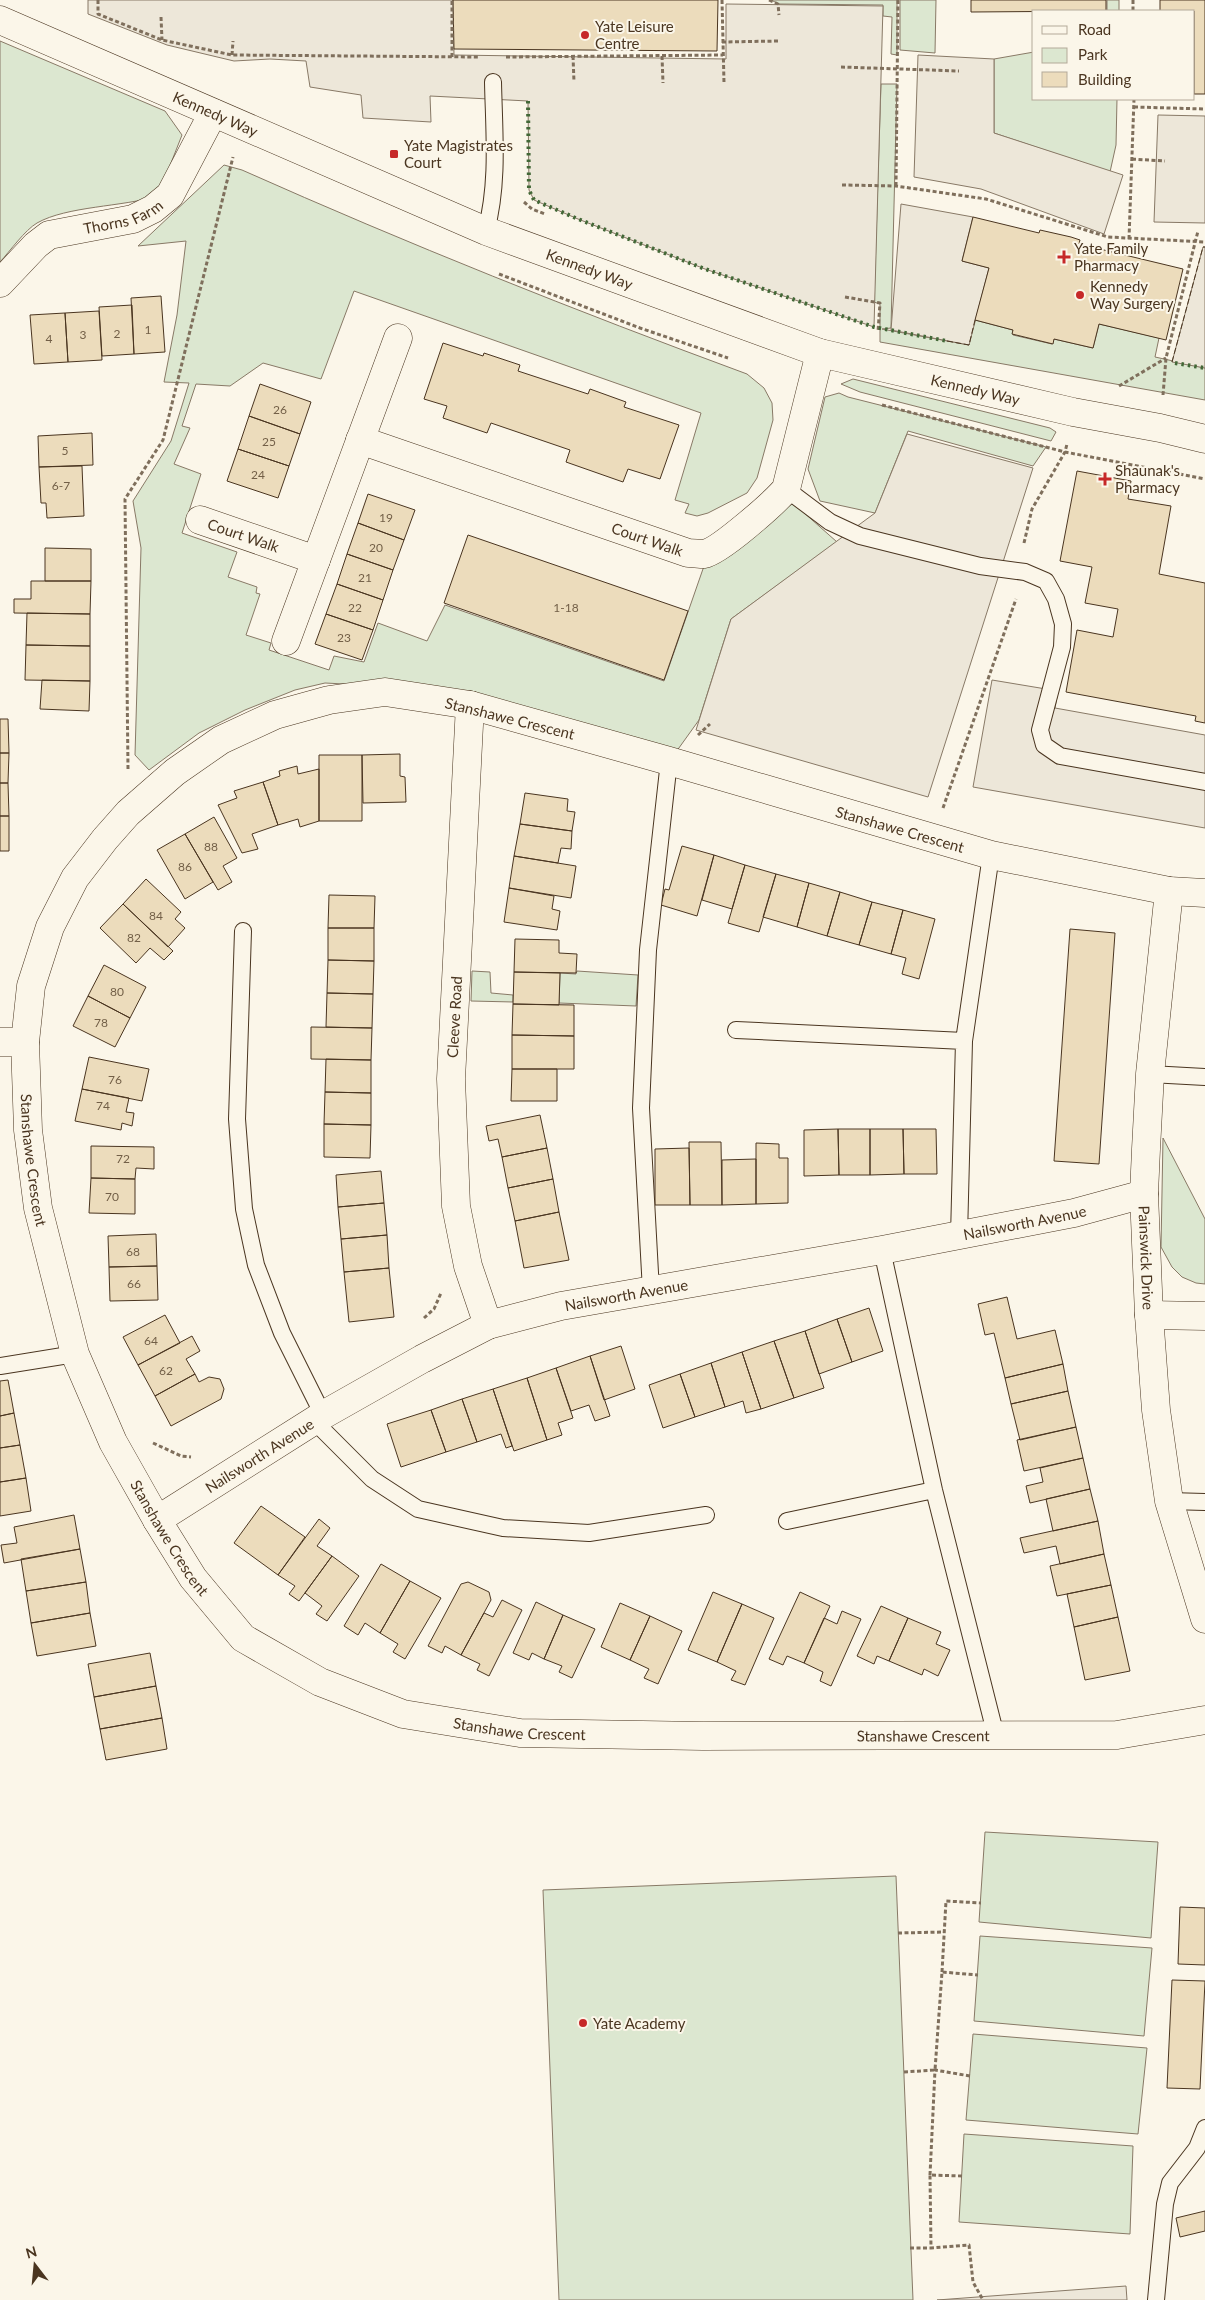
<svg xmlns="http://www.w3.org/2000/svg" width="1205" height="2300" font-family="Lato,sans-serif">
	<rect width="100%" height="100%" fill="#fbf6e9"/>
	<path fill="#dce7d0" stroke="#887966" d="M771,0H897V55L891,54L892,17L883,16V5L779,4Z
		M900,0H936L935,53L900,50Z
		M1107,0H1119V11H1107Z
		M0,41L165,111L182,135L158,196C122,207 67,206 37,223C25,230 10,251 0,262Z
		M1034,52V99H1117L1116,145L1110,172L994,133V59Z
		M881,84H897L891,328L882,329L969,345L975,320L1013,330V335L1052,344L1054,339L1093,348L1099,324L1159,338L1155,357L1205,368V400L880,342V304L874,302Z
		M224,165L242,170C408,244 576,311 747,374L764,388L772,403L773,420L757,478L747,493L708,513L697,516L685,513L689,504L675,500L701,413L354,291L321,379L263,363L230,386L196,384L182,426L190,428L174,464L201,474L182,533L237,552L228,577L257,587L256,593L260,594L246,635L271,643L269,650L329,670L334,656L364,662L378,623L427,641L445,605L664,681L704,566L793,503L837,542L731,619L699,720L671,759L364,685L325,683L295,690L245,710L199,733L149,770L135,755L141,548L133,501L171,441L189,383L164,382L177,315L186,241L138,246Z
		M853,379L1050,428L1056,432L1051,441L860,392L841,384Z
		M839,393L848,397L1046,447L1033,466L908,431L875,513L820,501L808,469L825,397Z
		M472,971L490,972L491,993L513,995V1002L471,1001Z
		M577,971L638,975L636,1006L559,1003L560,973L576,974Z
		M1163,1138L1205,1219V1284L1196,1283L1182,1277L1172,1267L1161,1247Z
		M985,1832L1158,1842L1151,1938L979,1922Z
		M896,1876L913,2300H559L543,1890Z
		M980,1936L1152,1948L1144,2036L974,2021Z
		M973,2034L1147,2048L1138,2134L966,2120Z
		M964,2134L1133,2146L1130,2234L959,2222Z"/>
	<path fill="#ede7d9" stroke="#887966" d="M88,0H453L454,55L726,59V4L883,6L874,327L705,269L578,219L534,200L529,190L528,101L430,96L431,122L363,118L361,95L310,87L306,61L270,59L234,61L167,45L88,14Z
		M918,55L994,59V133L1123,175L1104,234L981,189L914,177Z
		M1158,115L1205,116V223L1154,222Z
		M901,204L973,217L962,261L989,268L969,345L891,330Z
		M1203,247H1205V368L1172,362Z
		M907,434L1033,468L928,797L696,730L731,619L875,513Z
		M992,680L1058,691L1055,708L1205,735V828L973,787Z
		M1126,2286L1127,2300H937Z"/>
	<path fill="#ecdcbc" stroke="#4a3520" d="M453,0H718L717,51L454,49Z
		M971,0H1106V11L971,12Z
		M1160,0H1205V94H1194V11H1160Z
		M973,217L1039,233L1040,230L1071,237L1080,240L1079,244L1183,269L1166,340L1099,324L1093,348L1054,339L1053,344L1012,334L1013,330L975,320L989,268L962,261Z
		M161,296L165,352L134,354L131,298Z
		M132,305L134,354L102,356L99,307Z
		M99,311L102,360L68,362L65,313Z
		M65,313L68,362L34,364L30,315Z
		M443,343L483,356L484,353L520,365L518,371L588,394L590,389L626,402L624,407L679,425L660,479L628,469L623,482L566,462L570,450L491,423L487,433L443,418L447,406L424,399Z
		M260,384L311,402L300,434L249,416Z
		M249,416L300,434L289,466L238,449Z
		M92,433L93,465L39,467L38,436Z
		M238,449L289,466L278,498L227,481Z
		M82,466L84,516L47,518L46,503H41L39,467Z
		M1077,471L1131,481L1128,499L1171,506L1159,574L1205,583V723L1195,721L1196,716L1066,692L1077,630L1113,637L1118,609L1085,603L1092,567L1060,561Z
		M368,494L415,510L404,540L358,523Z
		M358,523L404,540L393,570L347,554Z
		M468,535L688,611L664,680L444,603Z
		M45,548L91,549V581H45Z
		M347,554L393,570L383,600L337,584Z
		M31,581H91L90,614L14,613V599H31Z
		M337,584L383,600L373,630L326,614Z
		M27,613L90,614V646L26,645Z
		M326,614L373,630L362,660L315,644Z
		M26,645L90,646V681L25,680Z
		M42,680L90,681L89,711L40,709Z
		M0,719H8L9,753H0Z
		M0,753H9L8,783H0Z
		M400,754V776L405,777L406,802L363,803L362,755Z
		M319,755H362V821H319Z
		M297,766L298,774L319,769V821L300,827L298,819L278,825L263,782L280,776L279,771Z
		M263,782L278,825L252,834L258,849L242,853L218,805L237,798L234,791Z
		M0,783H8L9,816H0Z
		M525,793L568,799L567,811L575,812L572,831L520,824Z
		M0,816H9V851H0Z
		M214,817L237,858L223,866L232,882L218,890L185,834Z
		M520,824L572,831L571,849L561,848L558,863L514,856Z
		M185,834L213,882L185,899L157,850Z
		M682,846L714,855L697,916L661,905L665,889L669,890Z
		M714,855L745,865L732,909L702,900Z
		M514,856L576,866L571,898L509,888Z
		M745,865L776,874L759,932L728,923Z
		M776,874L809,883L797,927L763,917Z
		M146,879L181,912L175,919L185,928L168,947L123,904Z
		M809,883L840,892L827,936L797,927Z
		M509,888L554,896L552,909L560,911L557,930L504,922Z
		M840,892L872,902L859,945L827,936Z
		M329,895L375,896L374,928H328Z
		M872,902L903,910L891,954L859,945Z
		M123,904L173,951L164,960L150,948L136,963L100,928Z
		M903,910L935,919L919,979L902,974L906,958L891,954Z
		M328,928H374V961L328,960Z
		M1070,929L1115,933L1099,1164L1054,1161Z
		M515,939L559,940V953L577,954L576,973L514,972Z
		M328,960L374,961L373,994L327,993Z
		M104,965L146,987L130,1018L88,996Z
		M514,972L560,973L559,1005L513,1004Z
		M327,993L373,994L372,1028L326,1027Z
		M88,996L130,1018L115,1047L73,1026Z
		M513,1004L574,1005V1036L512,1035Z
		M311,1027L372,1028L371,1060L311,1059Z
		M512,1035L574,1036V1069H512Z
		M89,1057L149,1069L142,1101L82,1089Z
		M326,1059L371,1060V1093L325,1092Z
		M512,1069H557V1101H511Z
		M82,1089L129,1098L126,1112L134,1113L132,1126L122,1123L121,1130L75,1121Z
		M325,1092L371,1093V1125L324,1124Z
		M540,1115L547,1148L502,1157L498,1139L489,1141L486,1126Z
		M324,1124L371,1125L370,1158L324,1157Z
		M838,1129H870V1175H839Z
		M838,1129L839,1175L804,1176V1130Z
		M870,1129H903L904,1174L870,1175Z
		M903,1129H936L937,1174H904Z
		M689,1142H721L722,1205H690Z
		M756,1143L779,1144V1158H788V1203L756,1204Z
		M91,1146L154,1147V1169L136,1168L135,1179L91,1178Z
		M547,1148L553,1179L508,1188L502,1157Z
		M689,1148L690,1205H655V1149Z
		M756,1159V1204L722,1205V1160Z
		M381,1171L384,1203L338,1207L336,1175Z
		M91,1178L135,1179V1214L89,1213Z
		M553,1179L559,1212L515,1221L508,1188Z
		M384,1203L387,1235L341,1239L338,1207Z
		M559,1212L569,1260L524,1268L515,1221Z
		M156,1234L157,1266L109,1267L108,1236Z
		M387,1235L389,1268L344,1272L341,1239Z
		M157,1266L158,1300L110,1301L109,1267Z
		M389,1268L394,1317L349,1322L344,1272Z
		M1007,1297L1017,1339L1055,1330L1063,1364L1005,1378L994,1333L985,1335L978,1304Z
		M869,1308L883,1351L852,1362L837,1319Z
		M165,1315L180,1343L138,1365L123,1337Z
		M837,1319L852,1362L819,1374L805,1331Z
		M805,1331L824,1388L794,1398L774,1341Z
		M192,1336L200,1351L186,1359L195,1374L155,1396L138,1365Z
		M774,1341L794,1398L761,1409L742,1352Z
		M621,1346L635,1389L604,1400L590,1356Z
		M742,1352L761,1409L746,1413L743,1401L725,1407L711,1363Z
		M590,1356L610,1416L595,1421L589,1405L571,1411L556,1368Z
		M711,1363L725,1407L695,1417L680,1374Z
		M1063,1364L1068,1391L1011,1404L1005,1378Z
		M556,1368L573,1418L558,1423L562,1435L547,1440L527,1378Z
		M195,1374L199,1382L209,1377L220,1379L224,1389L221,1399L171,1426L155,1396Z
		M680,1374L695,1417L663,1428L649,1385Z
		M527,1378L547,1440L514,1451L493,1389Z
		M8,1380L14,1413L0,1416V1381Z
		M493,1389L512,1446L506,1448L501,1434L477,1442L462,1399Z
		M1068,1391L1076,1427L1020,1440L1011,1404Z
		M462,1399L477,1442L446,1452L431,1410Z
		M431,1410L446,1452L401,1467L387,1424Z
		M14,1413L20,1445L0,1448V1416Z
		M1076,1427L1083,1458L1024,1471L1017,1440Z
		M20,1445L26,1478L0,1482V1448Z
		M1083,1458L1090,1489L1030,1503L1026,1486L1043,1482L1040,1468Z
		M26,1478L31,1511L0,1516V1482Z
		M1090,1489L1098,1521L1053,1531L1046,1499Z
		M261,1506L305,1537L278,1575L234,1543Z
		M74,1515L80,1549L4,1563L1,1545L17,1543L14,1527Z
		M319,1519L330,1528L317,1546L332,1556L299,1601L289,1594L295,1586L278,1575Z
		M1098,1521L1104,1554L1060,1564L1056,1546L1024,1553L1020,1538Z
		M80,1549L86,1582L26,1591L21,1559Z
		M1104,1554L1111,1585L1057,1596L1050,1566Z
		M332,1556L359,1576L327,1621L316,1614L322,1606L305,1593Z
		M381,1564L410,1581L380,1633L365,1623L358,1635L344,1626Z
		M410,1581L441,1598L405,1659L393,1652L398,1644L380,1633Z
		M86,1582L90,1613L31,1623L26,1591Z
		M468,1582L489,1592L491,1600L461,1655L445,1646L442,1653L428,1646L461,1584Z
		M1111,1585L1118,1617L1074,1627L1067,1594Z
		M713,1592L742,1604L717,1662L688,1650Z
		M800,1592L830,1606L804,1663L787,1656L783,1665L769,1659Z
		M502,1600L522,1610L489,1676L477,1670L480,1664L461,1655L484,1613L493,1617Z
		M536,1602L563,1615L544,1659L532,1653L529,1660L513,1653Z
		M620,1603L650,1616L630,1660L601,1647Z
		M742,1604L774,1618L745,1685L731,1680L736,1671L717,1662Z
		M881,1606L908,1618L889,1661L877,1656L874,1664L857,1656Z
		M842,1611L861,1619L831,1686L820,1681L823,1672L804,1663L824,1618L837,1624Z
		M90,1613L96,1646L37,1656L31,1623Z
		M563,1615L595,1629L572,1678L559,1672L562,1666L544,1659Z
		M650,1616L682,1631L658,1684L644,1678L649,1669L630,1660Z
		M1118,1617L1130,1671L1085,1680L1074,1627Z
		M908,1618L941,1632L936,1644L950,1650L938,1676L924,1669L922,1675L889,1661Z
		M150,1653L156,1686L94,1697L88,1664Z
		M156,1686L162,1718L100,1729L94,1697Z
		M162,1718L167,1749L106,1760L100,1729Z
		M1180,1907L1205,1908V1965L1178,1964Z
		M1172,1980L1205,1981L1200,2089L1167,2088Z
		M1205,2211V2231L1180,2237L1176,2218Z"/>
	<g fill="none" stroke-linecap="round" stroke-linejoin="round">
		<defs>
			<path id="service" d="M486,231C499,182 494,132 493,82
				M786,489L830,522L860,536L980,566L1025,572L1046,581L1056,599L1063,624L1062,647L1040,730L1044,745L1060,756L1205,782
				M243,931L237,1119L244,1209L256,1265L282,1333L323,1415
				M736,1030L964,1041
				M1150,1074L1205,1077
				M959,1236L964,1041L991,855
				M882,1250L934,1490L996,1736
				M651,1291L641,1108L648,950L669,761
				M0,1366L75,1354
				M314,1421L372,1479L418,1509L503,1528L589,1533L706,1515
				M1169,1501L1205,1502
				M787,1521L934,1490
				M1156,2300L1165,2204L1170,2183L1197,2148L1205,2128"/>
			<g id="minor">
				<path id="s1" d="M0,283L36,245L49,235L133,219L153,209L170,195L213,113"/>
				<path id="s2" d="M360,440L688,553C693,553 699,554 704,554C720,551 774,503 786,489L820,353"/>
				<path id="s3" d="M200,520L316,560"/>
				<path d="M286,641L398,338"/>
				<path d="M470,705L451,1079L456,1206L468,1266L488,1325"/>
				<path id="s4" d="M1169,891L1150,1074L1146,1149L1144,1194L1149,1315L1156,1410L1169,1501L1205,1619"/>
				<path id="s5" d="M1205,893L1169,891L991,855L669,761L470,705L385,692L329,700L275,715L221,740L175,772L128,813L105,839L75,878L50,927L31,986L25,1042L28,1130L38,1208L75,1354L113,1442L157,1520L193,1578L243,1638L320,1682L403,1714L520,1733L703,1736L1117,1735L1205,1720"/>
				<path d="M0,1042H25"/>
				<path d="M1149,1315L1205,1316"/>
				<path id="s6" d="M157,1520L323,1415L422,1359L488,1325L561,1306L882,1250L1074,1213L1144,1194"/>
			</g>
			<g id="primary">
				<path id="s7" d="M0,20L486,231L820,353L1073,412L1160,428L1205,439"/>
			</g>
		</defs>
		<use href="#service" stroke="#4a3520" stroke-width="18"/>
		<use href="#minor" stroke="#4a3520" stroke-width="29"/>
		<use href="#primary" stroke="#4a3520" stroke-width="29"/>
		<path stroke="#7f6f5c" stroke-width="3" stroke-dasharray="4 2.5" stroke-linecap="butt" d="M98,0V14L162,40L232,55L479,57
			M722,0L724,83
			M769,0L778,4L779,15
			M1133,0V11
			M161,17L162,40
			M722,42L779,41
			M232,55L233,41
			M573,56L574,82
			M662,56L663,83
			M452,57V0
			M506,57L723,55
			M841,67L959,71
			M1134,107L1205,109
			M1132,159L1165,161
			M842,185L896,186L986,199L1108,237L1205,242
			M896,186L898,0
			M524,202L532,209L545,214
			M1129,239L1134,99
			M499,274L640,328L728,358
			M845,297L880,303L878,332
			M1119,386L1166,358
			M1163,395L1166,358L1198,231
			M882,405L1065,452L1205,479
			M1024,543L1032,509L1065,452L1067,444
			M698,735L710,724
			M128,769L125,499L163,440L233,157
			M943,808L1016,599
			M424,1318L434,1309L441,1293
			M153,1443L181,1456L191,1457
			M898,1933L944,1932
			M942,1972L946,1901L981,1903
			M904,2072L935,2070L942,1972L978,1975
			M930,2175L935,2070L970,2076
			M962,2176L930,2175L931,2248L969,2245L973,2282L983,2300
			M910,2248H931"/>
		<use href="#service" stroke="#fbf6e9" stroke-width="16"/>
		<use href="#minor" stroke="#fbf6e9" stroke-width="28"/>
		<use href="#primary" stroke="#fbf6e9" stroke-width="28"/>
		<path stroke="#436837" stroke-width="4" stroke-dasharray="2.5 4" stroke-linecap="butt" d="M528,101L529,190L534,200L578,219L705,269L874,327L947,341
			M1175,363L1205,368"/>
		<path stroke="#4a3520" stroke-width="1" stroke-dasharray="6 2.5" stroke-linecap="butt" d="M947,341L969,345L975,320
			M1172,362L1203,247H1205"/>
	</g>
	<g fill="#c62828" stroke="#fbf6e9" stroke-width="2">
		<circle cx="585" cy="35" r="5"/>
		<rect x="389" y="149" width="10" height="10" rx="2.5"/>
		<path d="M1061.5 249.5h5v5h5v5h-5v5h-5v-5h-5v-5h5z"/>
		<circle cx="1080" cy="295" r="5"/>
		<path d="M1102.5 471.5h5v5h5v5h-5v5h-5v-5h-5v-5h5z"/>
		<circle cx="583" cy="2023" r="5"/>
	</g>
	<g text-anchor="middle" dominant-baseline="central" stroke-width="4" stroke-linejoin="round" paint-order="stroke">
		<g font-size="12" fill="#725f47">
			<text x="148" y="329">1</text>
			<text x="117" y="333">2</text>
			<text x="83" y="334">3</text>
			<text x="49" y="338">4</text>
			<text x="280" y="409">26</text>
			<text x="269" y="441">25</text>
			<text x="65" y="450">5</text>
			<text x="258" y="474">24</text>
			<text x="61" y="485">6-7</text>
			<text x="386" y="517">19</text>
			<text x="376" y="547">20</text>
			<text x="365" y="577">21</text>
			<text x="355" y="607">22</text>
			<text x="566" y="607">1-18</text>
			<text x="344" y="637">23</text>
			<text x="211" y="846">88</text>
			<text x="185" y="866">86</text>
			<text x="156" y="915">84</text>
			<text x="134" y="937">82</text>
			<text x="117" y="991">80</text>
			<text x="101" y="1022">78</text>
			<text x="115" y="1079">76</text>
			<text x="103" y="1105">74</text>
			<text x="123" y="1158">72</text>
			<text x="112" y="1196">70</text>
			<text x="133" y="1251">68</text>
			<text x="134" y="1283">66</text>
			<text x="151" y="1340">64</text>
			<text x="166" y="1370">62</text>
		</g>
		<g font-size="15" fill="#4a3520" stroke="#fbf6e9" text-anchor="start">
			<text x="595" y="26">Yate Leisure<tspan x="595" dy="17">Centre</tspan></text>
			<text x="404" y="145">Yate Magistrates<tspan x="404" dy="17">Court</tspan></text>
			<text x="1074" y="248">Yate Family<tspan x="1074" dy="17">Pharmacy</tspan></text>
			<text x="1090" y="286">Kennedy<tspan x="1090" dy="17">Way Surgery</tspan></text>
			<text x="1115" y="470">Shaunak's<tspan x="1115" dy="17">Pharmacy</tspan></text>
			<text x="593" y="2023">Yate Academy</text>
		</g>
		<g font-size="15" fill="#4a3520" stroke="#fbf6e9">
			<text stroke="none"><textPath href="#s7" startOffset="235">Kennedy Way</textPath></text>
			<text stroke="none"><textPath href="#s1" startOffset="145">Thorns Farm</textPath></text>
			<text stroke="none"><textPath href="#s7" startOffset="640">Kennedy Way</textPath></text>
			<text stroke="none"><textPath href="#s7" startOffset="1045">Kennedy Way</textPath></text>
			<text stroke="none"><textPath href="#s3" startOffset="46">Court Walk</textPath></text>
			<text stroke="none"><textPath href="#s2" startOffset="304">Court Walk</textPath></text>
			<text transform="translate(510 718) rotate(14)">Stanshawe Crescent</text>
			<text transform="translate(900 829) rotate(16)">Stanshawe Crescent</text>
			<text transform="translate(454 1017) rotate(-87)">Cleeve Road</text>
			<text stroke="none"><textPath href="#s5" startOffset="1512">Stanshawe Crescent</textPath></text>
			<text stroke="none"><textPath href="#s6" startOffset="931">Nailsworth Avenue</textPath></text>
			<text stroke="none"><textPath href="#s4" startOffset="368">Painswick Drive</textPath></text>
			<text stroke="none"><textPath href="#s6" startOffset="526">Nailsworth Avenue</textPath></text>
			<text stroke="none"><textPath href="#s6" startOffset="121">Nailsworth Avenue</textPath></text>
			<text stroke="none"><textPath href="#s5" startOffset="1918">Stanshawe Crescent</textPath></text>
			<text stroke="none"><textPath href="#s5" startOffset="2338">Stanshawe Crescent</textPath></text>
			<text stroke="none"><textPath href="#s5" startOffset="2742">Stanshawe Crescent</textPath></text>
		</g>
	</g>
	<rect x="1032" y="10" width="162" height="90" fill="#fbf6e9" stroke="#b4a999"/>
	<rect x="1042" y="26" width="25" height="8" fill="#fbf6e9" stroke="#b4a999"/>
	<text x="1078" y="35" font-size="15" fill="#4a3520">Road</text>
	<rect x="1042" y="48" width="25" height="15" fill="#dce7d0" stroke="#b4a999"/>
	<text x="1078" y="60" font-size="15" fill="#4a3520">Park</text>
	<rect x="1042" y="72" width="25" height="15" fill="#ecdcbc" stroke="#b4a999"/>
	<text x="1078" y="85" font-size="15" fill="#4a3520">Building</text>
	<g transform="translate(35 2265) rotate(344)" stroke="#fbf6e9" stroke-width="4" paint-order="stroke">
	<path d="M0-4L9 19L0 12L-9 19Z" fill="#4a3520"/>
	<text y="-8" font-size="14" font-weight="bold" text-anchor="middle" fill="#4a3520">N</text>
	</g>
</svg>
